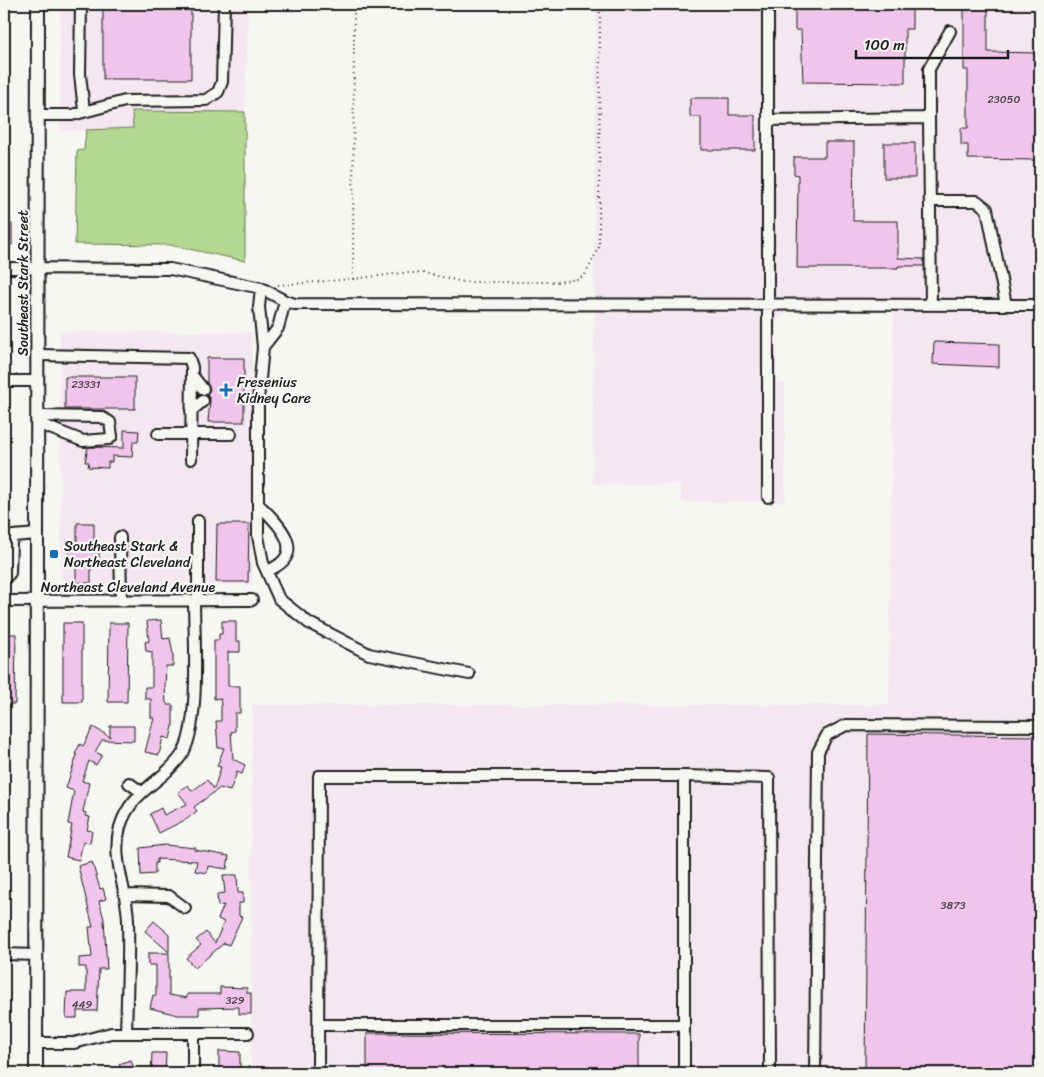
<svg xmlns="http://www.w3.org/2000/svg" width="1044" height="1077" font-family="Sriracha,sans-serif">
	<rect width="100%" height="100%" fill="#f6f6f2"/>
	<filter id="ink" filterUnits="userSpaceOnUse"><feTurbulence type="fractalNoise" baseFrequency=".02" numOctaves="2"/><feDisplacementMap in="SourceGraphic" scale="10" xChannelSelector="R" yChannelSelector="G"/><feConvolveMatrix kernelMatrix="1 2 1 2 8 2 1 2 1" color-interpolation-filters="sRGB"/></filter>
	<g filter="url(#ink)">
		<path fill="#f4e7f0" d="M60,4H248L245,112L133,111V128L60,131Z
			M596,4H1040V1073H251L252,705H889L894,310L789,311L776,321L777,383H785V502H681V484H593Z
			M60,332H252V585L70,586L61,577Z"/>
		<path fill="#b4d791" stroke="#687a56" d="M132,111L245,112V261L170,245L75,244L77,151L84,150L86,130L133,128Z"/>
		<path fill="#f1c5eb" stroke="#1c1c1c" d="M103,4H191V79H103Z
			M795,4H912V29H905V83L803,82L801,30H795Z
			M964,4H988V52L1040,53V160L968,159V145H961V128H968V70H964Z
			M690,98H729V115H755V150H701V117H690Z
			M825,142H854L853,221H898V258L924,259V266H898V268H797L798,175L794,174V157H825Z
			M884,143H915V178H884Z
			M4,224H12V245H4Z
			M934,342L999,344V367L933,364Z
			M207,358H244V422H208L210,400L207,394L210,389L207,383Z
			M65,377H135V409H65Z
			M124,430L139,431L138,442H133L132,457L112,456V462H108V468L88,467L89,462H85L88,447L124,448Z
			M77,523H94V538L95,550H99V561H91V583H76V561H69V547H77Z
			M217,524H249L248,582H216Z
			M161,620L163,639L170,638L173,654V666H166L165,687L166,703L168,705H173V726L170,739L163,737L159,755L145,752L154,718H151V699H145V687H152V652L146,651L145,642L149,641L147,621Z
			M222,621H236V641H240V652H228V686H240V713H235V731L231,732L233,759L245,765L242,774L237,772L230,791L220,788L194,807L197,811L187,819L159,833L150,814L161,808L164,815L187,804L178,792L188,785L192,791L207,780L214,789L221,767L217,766L224,748H218L216,721H221V705L220,698L214,699V640H219V634H222Z
			M63,623H82V702H63Z
			M109,623H128L127,702H108Z
			M4,634H16L15,704H4Z
			M110,726H134V741L102,740L95,752L102,755L96,765L89,761L82,781L89,783L83,812L86,813L85,816L90,817L87,830L92,831L90,843L83,842L79,860L66,857L72,825L68,824L74,791L66,788L77,755L75,754L80,744L83,746L93,727L110,737Z
			M868,734L1040,736V1073H865Z
			M165,845L196,848L195,850L229,856L227,869L208,866L207,873L195,871L197,861L157,859V863H155V874L141,875L140,848Z
			M92,862L100,889L103,888L106,899L99,901L104,919L107,969H99L97,1011H77V1018H66L67,992H86V967H79V958L92,957L89,927H93L78,866Z
			M223,875H237L238,893H243V903H239V916L242,917L229,945L224,943L195,968L186,958L201,945L196,940L206,932L215,943L224,922L218,919L224,905L218,906L217,894L225,893Z
			M154,921L169,934V952L145,931Z
			M148,953H169V995L187,998V994H220V987L247,988V993H251V1014H239V1007L199,1008V1015H178L150,1008L153,995L156,996V965H148Z
			M367,1033L639,1034V1073H367Z
			M219,1051L240,1052V1073H219Z
			M152,1053H166L165,1073H151Z
			M131,1060L135,1073H122L119,1064Z"/>
		<g fill="none" stroke-linecap="round" stroke-linejoin="round">
			<defs>
				<path id="minor" d="M81,4L80,74L84,111
					M38,115H72L125,101L206,100L218,92L222,82L224,4
					M929,118V69L950,31
					M768,120L929,118L931,305
					M931,201H977L987,209L1006,305
					M4,268L170,269L261,288L285,301L295,304L1040,305
					M261,288L259,307L263,347L258,400V536L263,563L279,599L309,623L369,654L469,674
					M263,347L278,328L285,301
					M38,355L189,358L192,367L191,459
					M192,375L203,389
					M4,381H37
					M191,411L203,401
					M37,416L101,417L110,422L112,436L109,439L83,441L37,423
					M158,434H231
					M768,497V4
					M258,504C280,525 309,554 267,571
					M120,537L121,600
					M4,579L10,573L11,542L13,536L37,534
					M198,600V521
					M4,601L252,600
					M684,776L769,778L770,1073
					M129,783L140,791
					M125,895L169,896L185,908
					M4,954L37,955
					M318,1025H683
					M126,1033C127,995 129,957 128,920C127,888 111,859 120,827C131,790 161,784 181,756C201,728 194,637 194,600
					M193,1033V1073
					M36,1043H74L111,1033H248
					M318,1073L319,776H684V1073
					M815,1073L818,752L827,735L846,725L1040,726"/>
				<path id="major" d="M36,1073L38,4"/>
			</defs>
			<use href="#minor" stroke="#1c1c1c" stroke-width="14"/>
			<use href="#major" stroke="#1c1c1c" stroke-width="16"/>
			<path stroke="#1c1c1c" stroke-width="2" stroke-dasharray="1 4" stroke-linecap="butt" d="M353,279L403,273H424L464,282H557L578,279L585,275L599,247L600,4
				M278,285L353,279L354,4"/>
			<use href="#minor" stroke="#f6f6f2" stroke-width="10"/>
			<use href="#major" stroke="#f6f6f2" stroke-width="12"/>
		</g>
	</g>
	<g fill="#1f6fb2" stroke="#f6f6f2" stroke-width="2">
		<path d="M223.5 382.5h5v5h5v5h-5v5h-5v-5h-5v-5h5z"/>
		<rect x="49" y="549" width="10" height="10" rx="2.5"/>
	</g>
	<g text-anchor="middle" dominant-baseline="central" stroke-width="4.5" stroke-linejoin="round" paint-order="stroke">
		<g font-size="11" fill="#514650">
			<text x="1004" y="99">23050</text>
			<text x="86" y="384">23331</text>
			<text x="953" y="905">3873</text>
			<text x="235" y="1000">329</text>
			<text x="82" y="1004">449</text>
		</g>
		<g font-size="14" fill="#1c1c1c" stroke="#f6f6f2">
			<text transform="translate(23 283) rotate(-90)">Southeast Stark Street</text>
			<text x="128" y="587">Northeast Cleveland Avenue</text>
		</g>
		<g font-size="14" fill="#1c1c1c" stroke="#f6f6f2" text-anchor="start">
			<text x="237" y="382">Fresenius<tspan x="237" dy="16">Kidney Care</tspan></text>
			<text x="64" y="546">Southeast Stark &amp;<tspan x="64" dy="16">Northeast Cleveland</tspan></text>
		</g>
	</g>
	<rect width="1044" height="1077" fill="none" stroke="#f6f6f2" stroke-width="20"/>
	<rect x="10" y="10" width="1024" height="1057" fill="none" stroke="#1c1c1c" stroke-width="2" filter="url(#ink)"/>
	<path d="M856 50v8h152v-8" fill="none" stroke="#1c1c1c" stroke-width="2.5"/>
	<text x="864" y="50" font-size="15" fill="#1c1c1c" stroke="#f6f6f2" stroke-width="4" paint-order="stroke">100 m</text>
</svg>
